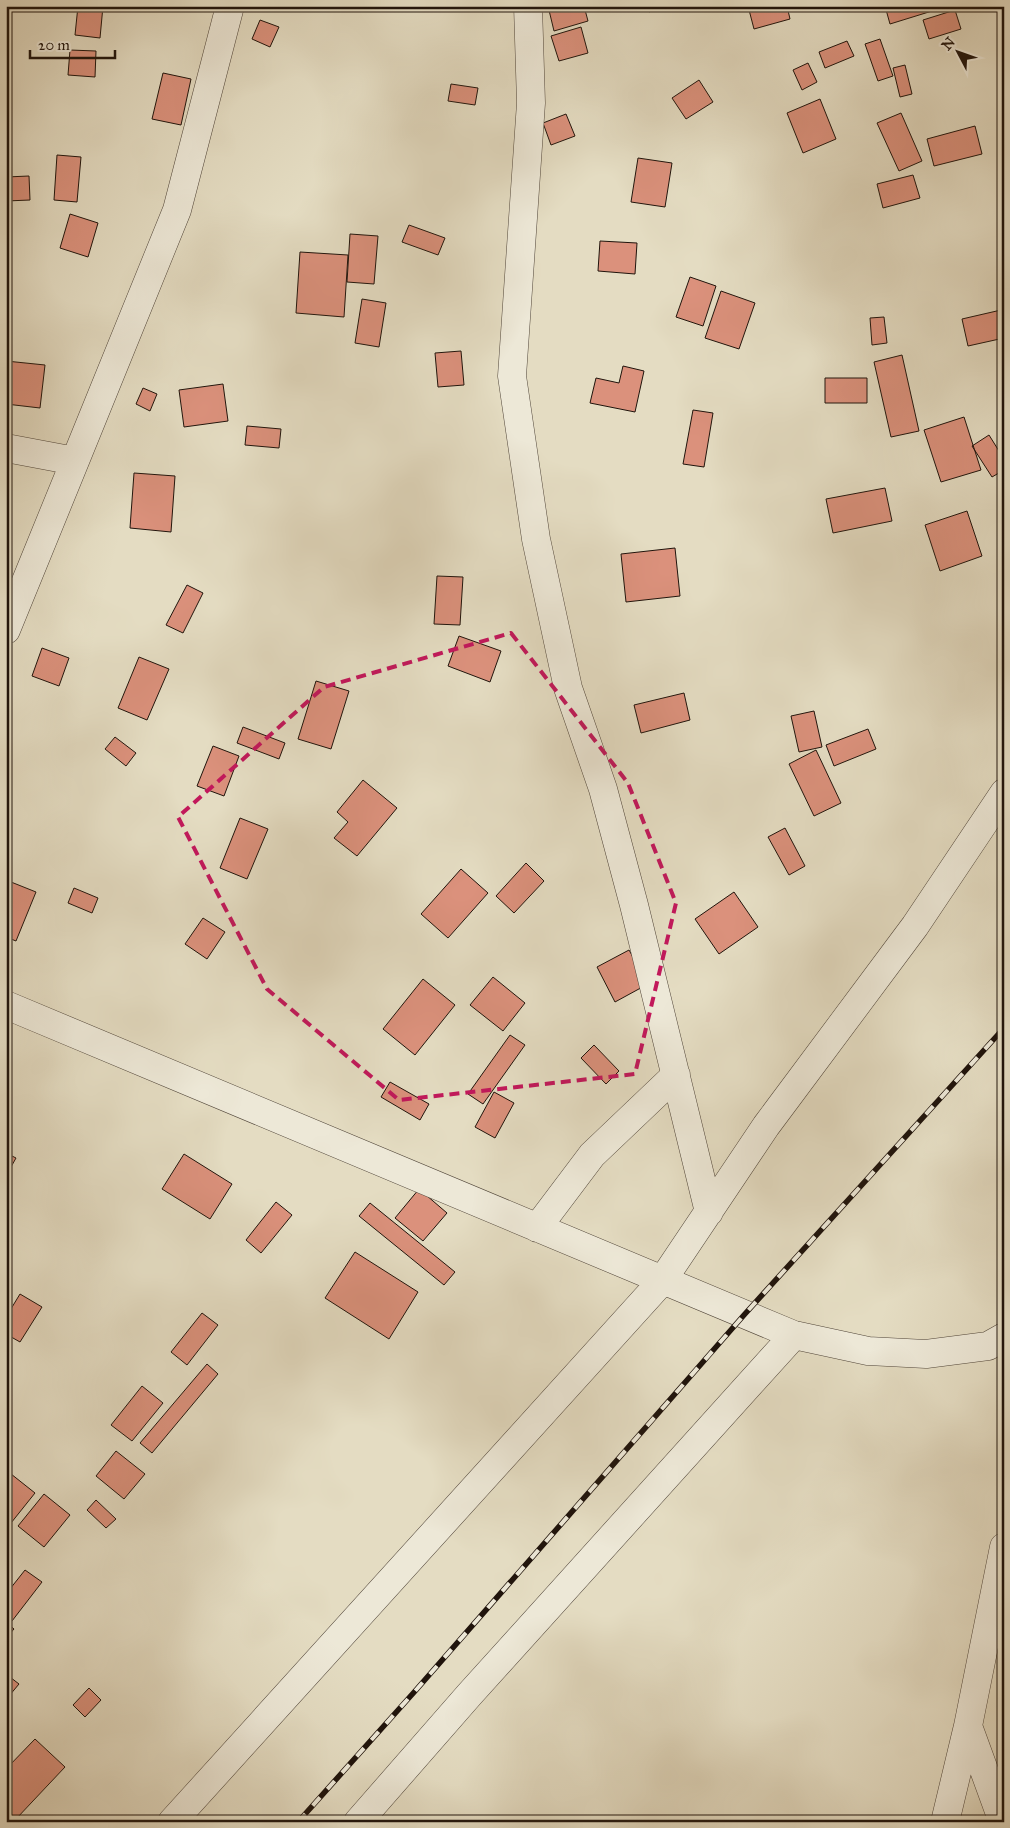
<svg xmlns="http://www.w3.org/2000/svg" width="1010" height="1828" font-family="'IM FELL Great Primer',serif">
	<rect width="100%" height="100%" fill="#e4dcc2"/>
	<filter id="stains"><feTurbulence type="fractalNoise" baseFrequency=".004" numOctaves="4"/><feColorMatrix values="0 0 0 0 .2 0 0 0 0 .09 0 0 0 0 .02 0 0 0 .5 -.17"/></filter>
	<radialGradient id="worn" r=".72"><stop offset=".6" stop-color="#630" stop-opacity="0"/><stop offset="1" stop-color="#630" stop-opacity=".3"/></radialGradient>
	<path fill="#db917c" stroke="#20140c" d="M78,6H103L100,38L75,35Z
		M548,6H584L588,21L554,31Z
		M646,6H660L649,12Z
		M748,6H787L790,19L754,29Z
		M885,6H945V7L890,24Z
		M955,10L961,29L929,39L923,20Z
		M260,20L279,27L270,47L252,39Z
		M581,27L588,53L559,61L551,36Z
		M880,39L893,76L878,81L865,44Z
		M847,41L854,56L825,68L819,52Z
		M70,50L96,51L95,77L68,75Z
		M808,63L817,82L802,90L793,70Z
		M905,65L912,94L900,97L893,68Z
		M163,73L191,79L181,125L152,119Z
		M699,80L713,102L686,119L672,98Z
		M451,84L478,88L475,105L448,101Z
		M820,99L836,139L803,153L787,113Z
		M901,113L922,161L899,171L877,123Z
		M566,114L575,136L551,145L543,123Z
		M975,126L982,154L934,166L927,139Z
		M57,155L81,157L77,202L54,200Z
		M638,158L672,163L665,207L631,202Z
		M913,175L920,198L883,208L877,184Z
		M29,176L30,200L6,201V177Z
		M70,214L98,223L88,257L60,248Z
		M409,225L445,238L438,255L402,242Z
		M350,234L378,236L374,284L347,282Z
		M600,241L637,243L635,274L598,271Z
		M300,252L348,255L344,317L296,313Z
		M690,277L716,286L703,326L676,317Z
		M721,291L755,303L739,349L705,338Z
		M362,299L386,303L379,347L355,343Z
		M1001,310L1004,325V338L968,346L962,319Z
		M884,317L887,343L872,345L870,318Z
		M461,351L464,385L438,387L435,353Z
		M902,355L919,431L891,437L874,362Z
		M6,361L45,365L40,408L6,404Z
		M623,366L644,371L635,412L590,403L596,378L619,383Z
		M825,378H867V403H825Z
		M223,384L228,421L184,427L179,390Z
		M143,388L157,394L150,411L136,404Z
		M693,410L713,413L704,467L683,464Z
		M964,417L981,470L941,482L924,430Z
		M247,426L281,429L279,448L245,445Z
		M989,435L1004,459V470L992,477L972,446Z
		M134,473L175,476L171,532L130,528Z
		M885,488L892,521L833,533L826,499Z
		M967,511L982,556L940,571L925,525Z
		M675,548L680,596L626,602L621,554Z
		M437,576L463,577L460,625L434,624Z
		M187,585L203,593L183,633L166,625Z
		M459,636L501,651L490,682L448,666Z
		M42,648L69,658L59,686L32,676Z
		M139,657L169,669L147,720L118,708Z
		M316,681L349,691L331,749L298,739Z
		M684,693L690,720L641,733L634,705Z
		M814,711L822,747L799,752L791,716Z
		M243,727L285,743L279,759L237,743Z
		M868,729L876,749L834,766L826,745Z
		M115,737L136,753L126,766L105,749Z
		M213,746L239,756L224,796L197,786Z
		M816,750L841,803L814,816L789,764Z
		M363,780L397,808L357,856L334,838L348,822L337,812Z
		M240,818L268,829L247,879L220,868Z
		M785,828L805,866L789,875L768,837Z
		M526,863L544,881L514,913L496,896Z
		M461,869L488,893L448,938L421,914Z
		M6,880L36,892L16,941L6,937Z
		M74,888L98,898L92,913L68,903Z
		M734,892L758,927L719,954L695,919Z
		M203,918L225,932L207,959L185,944Z
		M629,950L648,984L615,1002L597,967Z
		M493,977L525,1003L503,1031L470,1005Z
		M423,979L455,1005L415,1055L383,1029Z
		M510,1035L525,1045L483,1104L468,1094Z
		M594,1045L619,1071L606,1084L581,1058Z
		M390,1082L429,1104L420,1120L381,1097Z
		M494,1092L514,1103L495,1138L475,1127Z
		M6,1153L16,1158L7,1174L6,1173Z
		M184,1154L232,1184L210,1219L162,1189Z
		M419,1189L447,1213L423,1241L395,1218Z
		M276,1202L292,1215L261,1253L246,1240Z
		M370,1203L455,1272L444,1285L359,1216Z
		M355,1252L418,1292L389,1339L325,1298Z
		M20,1294L42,1307L20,1342L6,1334V1317Z
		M202,1313L218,1325L187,1365L171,1352Z
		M207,1364L218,1374L152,1453L140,1443Z
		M142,1386L163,1403L132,1441L111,1425Z
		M116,1451L145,1474L124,1499L96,1476Z
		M6,1470L35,1493L7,1528H6Z
		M44,1494L70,1515L44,1547L18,1526Z
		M96,1500L116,1519L106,1528L87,1510Z
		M25,1570L42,1582L12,1621L6,1617V1594Z
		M6,1622L14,1629L6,1638Z
		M6,1674L19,1684L9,1696L6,1694Z
		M89,1688L101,1700L85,1717L73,1705Z
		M35,1739L65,1767L16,1819L6,1810V1769Z"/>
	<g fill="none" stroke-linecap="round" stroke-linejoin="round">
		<defs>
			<path id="minor" d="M528,6L531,103L512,376L536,539L568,688L603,789L634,905L709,1212
				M6,448L75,461L177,210L230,6
				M6,630L75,461
				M6,1005L794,1335L868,1351L926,1354L988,1346L1004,1337
				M537,1228L592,1155L676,1075
				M172,1822L662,1281L766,1126L915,926L1004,793
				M358,1822L469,1695L794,1335
				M945,1822L968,1726
				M1003,1822L968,1726L1004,1547"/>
		</defs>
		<use href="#minor" stroke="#51463a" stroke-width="29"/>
		<use href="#minor" stroke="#ede8d7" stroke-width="28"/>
		<defs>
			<path id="rail" d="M298,1822L416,1690L744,1315L1004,1028"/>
		</defs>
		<use href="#rail" stroke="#20140c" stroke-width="5.5"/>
		<use href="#rail" stroke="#ede8d7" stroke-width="4" stroke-dasharray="11" stroke-linecap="butt"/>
	</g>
	<path fill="none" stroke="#c2185b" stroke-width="4" stroke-dasharray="10 6" stroke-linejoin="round" d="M511,633L628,783L676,903L635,1074L399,1100L267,989L178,817L324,687Z"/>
	<rect width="1010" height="1828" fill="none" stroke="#e4dcc2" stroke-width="25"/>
	<rect x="8" y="8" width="995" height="1813" fill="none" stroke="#20140c" stroke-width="2.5"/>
	<rect x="12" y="12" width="985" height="1803" fill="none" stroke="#20140c"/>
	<g transform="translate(958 52) rotate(311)" stroke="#ede8d7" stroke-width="4" paint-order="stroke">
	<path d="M0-4L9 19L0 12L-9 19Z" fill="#20140c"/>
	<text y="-8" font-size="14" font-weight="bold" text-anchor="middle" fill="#20140c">N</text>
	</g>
	<path d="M30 50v8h85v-8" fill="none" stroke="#20140c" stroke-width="2.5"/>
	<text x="38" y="50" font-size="15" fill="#20140c" stroke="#ede8d7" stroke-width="4" paint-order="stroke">20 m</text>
	<rect width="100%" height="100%" filter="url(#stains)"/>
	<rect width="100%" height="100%" fill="url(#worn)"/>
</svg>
